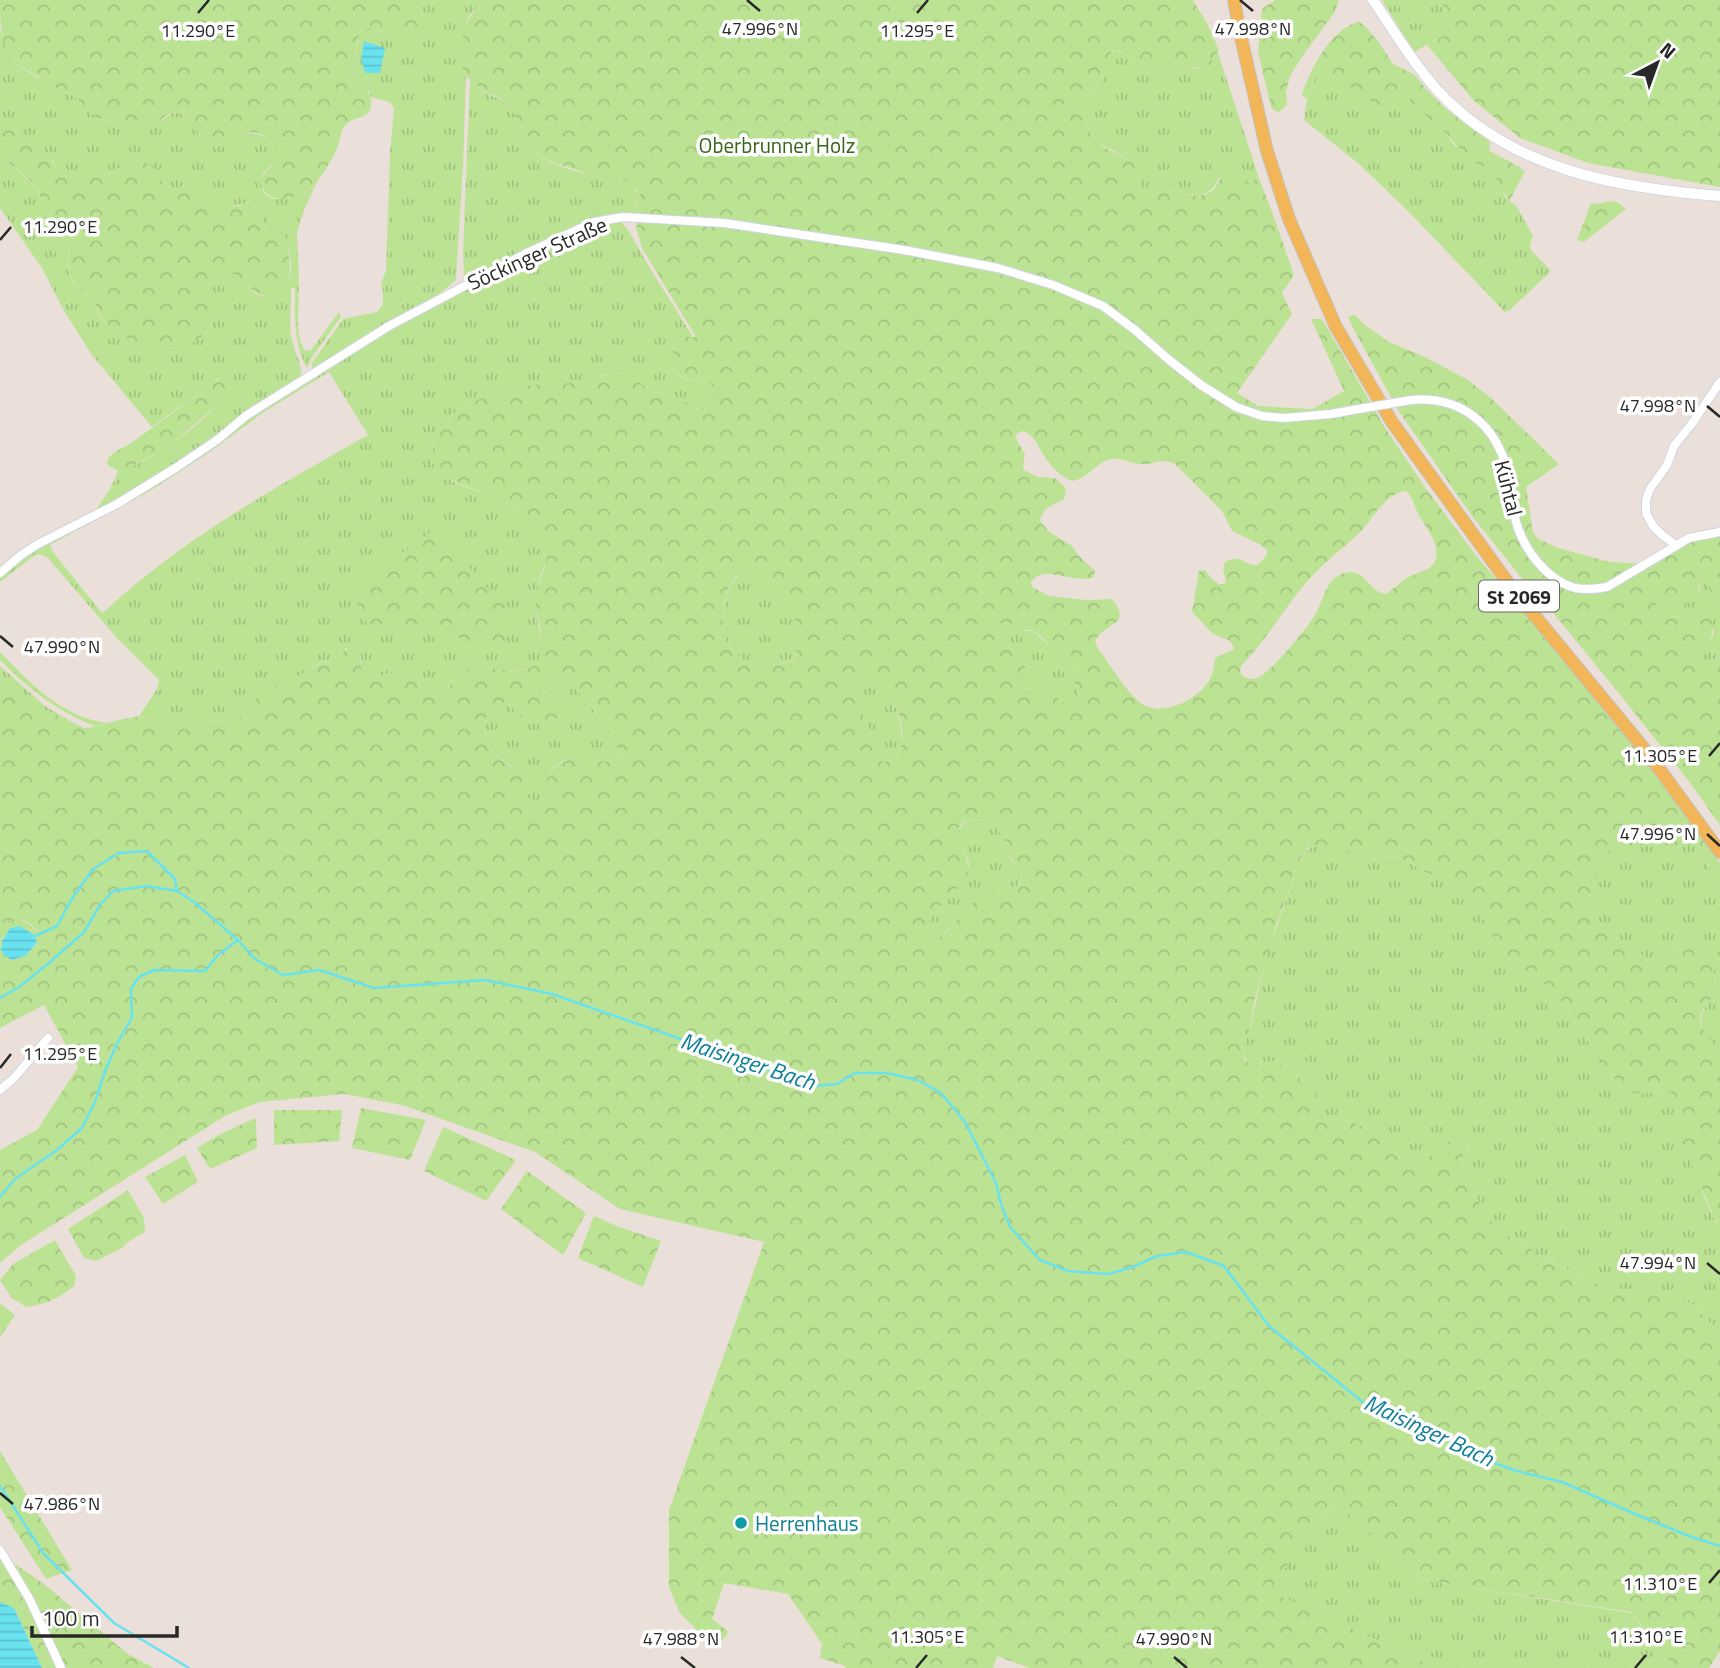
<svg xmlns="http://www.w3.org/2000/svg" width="1720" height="1668" font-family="'Titillium Web',sans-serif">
	<defs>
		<pattern id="grass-tufts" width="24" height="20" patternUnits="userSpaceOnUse" patternTransform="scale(1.75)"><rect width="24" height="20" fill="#bce394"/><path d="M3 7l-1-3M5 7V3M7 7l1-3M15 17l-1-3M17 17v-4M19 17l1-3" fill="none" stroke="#a2c380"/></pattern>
		<pattern id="forest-crowns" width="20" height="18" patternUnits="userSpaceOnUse" patternTransform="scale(1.75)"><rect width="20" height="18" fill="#bce394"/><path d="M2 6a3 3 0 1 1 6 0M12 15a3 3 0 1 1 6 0" fill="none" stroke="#a2c380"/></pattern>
		<pattern id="water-rules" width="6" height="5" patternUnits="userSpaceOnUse" patternTransform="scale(1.75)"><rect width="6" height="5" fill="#69e2f0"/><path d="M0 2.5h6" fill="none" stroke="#5bc2ce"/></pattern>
	</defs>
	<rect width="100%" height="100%" fill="#ebe0d9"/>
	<path fill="url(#grass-tufts)" fill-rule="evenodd" d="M422,0H483L468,18L463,32V41L459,53L466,77L463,166L456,280L438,295L392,321L315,370H312V363L343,319L377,312L383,305V292L381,284L386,271L390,152L394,108L389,102L371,97L369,92L356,81L352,74L359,34L364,28H372L390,35L421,18Z
		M1382,0H1443L1445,35L1414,52Z
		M0,30L9,54L15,64L52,86L74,96L94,115L109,122L137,127L147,126L157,123L172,113H179L191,118L195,123L199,135L217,147C241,132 260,124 279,152L276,160L263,174L262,189L266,195L274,199L295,197L304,194L312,188L319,177L305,208L297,232L299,281L298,326L300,341L305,351L311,350L339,312L341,317L312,357L307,368C293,343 295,316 295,288H291C292,305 288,323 292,340C294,352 304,366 300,378C233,423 168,473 95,511C104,498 114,485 118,470C152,464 207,420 229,392L222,378L216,380L152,427L92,355L64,311L42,268L0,208V156C12,166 27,176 36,189C43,199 45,212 51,223C54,230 61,233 65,239C72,251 64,264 70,276C75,287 84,290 92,299C97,304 97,312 101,318C111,331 141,348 156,350C164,351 171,348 178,346C199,342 209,336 215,314L198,294V290L202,286C217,284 213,280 222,271C246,273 244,289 259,295C265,296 271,295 276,293C298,284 291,255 285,237C276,233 264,230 261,220L264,215L250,201C240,207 222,207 212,200C203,195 204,183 191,183C186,183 181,187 175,189C163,185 158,175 150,164L135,161L124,163L112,172L90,176L72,184L61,176L52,160L22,139L0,116Z
		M1116,50L1125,53L1135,61L1148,64L1160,65L1183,71L1200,68L1218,53L1259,178C1247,184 1232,180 1219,178C1205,209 1181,188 1157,190C1152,190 1147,194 1142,190C1135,184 1139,172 1133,165C1120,147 1094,151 1086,123C1080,100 1099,88 1108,70C1110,65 1110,59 1110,54Z
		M1320,66L1358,92L1381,110C1393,105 1390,91 1402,87L1412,104L1446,133L1454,145L1493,170L1504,195L1517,207L1533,236L1530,246L1531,250L1551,271L1510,310L1505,312L1502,309L1410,213L1359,164L1304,120L1307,98Z
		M470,81C477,84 480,90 486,93C495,99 503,96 509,106C520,124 526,147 545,159C559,167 579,173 596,175C604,177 614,174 622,178C630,182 637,190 640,197L635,203V214L606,216L586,222L469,280L466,279L464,274L463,252Z
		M620,221L629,231L648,265L693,337H688L686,335H679L677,338C670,367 670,384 707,380C721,391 722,397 709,409C695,411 690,402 678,398C670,394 660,395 652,391C640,385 630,375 617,372C605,373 594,380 582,382C557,386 532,383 508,388C497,390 488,396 479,400C463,406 450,412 442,428C438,435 432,445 432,452C433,483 475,489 497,498C509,504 522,512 532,521C537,525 544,530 547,536C554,551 542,567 539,582C538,587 538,593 538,598C538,606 537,615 538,624C540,634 545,645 542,655C533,679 497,667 479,668C472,669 464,671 459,675C452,680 448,691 440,693C424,696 413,676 398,673C388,671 376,680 367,675C360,671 360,663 361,656L347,648L332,660L318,664L285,685L269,687L253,713L248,717L196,724H175L139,716L157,689L159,680L116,637L47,557L39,554L34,556L0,582V576L28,553L114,508L243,422L373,339L514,263L601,223ZM329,372L368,435C276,487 180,540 103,613L101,612L53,552L50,545L150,491L207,454L264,412Z
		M746,569C752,575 758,582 765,588C775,596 787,603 793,615C797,622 795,628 795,636C795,643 798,651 794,657C788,666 756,669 748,663C739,657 727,645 722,635C724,612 723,582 746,569Z
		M1706,575L1714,599L1720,603V658L1696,662L1691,652C1716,639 1720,635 1704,610L1678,617L1653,614L1655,603H1669L1684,606L1699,591L1701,581Z
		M1001,623L1009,624L1023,631H1034L1048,645L1069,648L1071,652L1073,678L1080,698L1078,704L1073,706H1068C1059,700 1048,692 1037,689C1026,685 1021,695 1012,682L1013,678L1023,675L1026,665C1018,650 1000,645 996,630Z
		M0,652C30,683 62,717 107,723L96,727C56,710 31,691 0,660Z
		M0,666L45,706L77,725L48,711L25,706L0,679Z
		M860,674C884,675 896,702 900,723C901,732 904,741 900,750C897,756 893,759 888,762H883L878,758L869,728L851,692C850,682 851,678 860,674Z
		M558,678C579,682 611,734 620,753C610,773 581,751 561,762C556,765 551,769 549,773C545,781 550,807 534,801C524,798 524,782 518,774C503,755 487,759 485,728C485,718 487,711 493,704C522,696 514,733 547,722C555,719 561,717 567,711L543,690L544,684L551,679Z
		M979,819L988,822L998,829L1004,838L1009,857L1020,870L1023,878L1022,881L1016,887L990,894L972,904L939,939L931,942L925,938C922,913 960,893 966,875C967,871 969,868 969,864C968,852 952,841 960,828C964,821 972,820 979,819Z
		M1689,840L1697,845L1720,887V948C1705,945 1688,939 1674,949C1663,958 1667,962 1651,966L1634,945L1608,936L1589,907L1600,858L1607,851L1625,846H1676Z
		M1313,845L1330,846L1364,854L1404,859L1426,873L1445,879L1485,900L1482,931L1499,941L1511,965L1534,977L1555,993L1625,1094L1671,1092L1704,1196L1720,1231V1334L1694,1305L1673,1296H1651L1628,1289L1615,1290L1580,1277L1561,1265L1551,1263L1520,1242L1505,1234L1489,1219L1481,1208L1477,1196L1476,1184L1463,1164V1156L1469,1145L1448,1141L1417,1169L1402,1162L1392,1146L1382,1134L1351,1122L1334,1121L1327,1117L1321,1111L1320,1101L1313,1088L1284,1066L1273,1061H1266L1252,1066L1247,1063L1242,1049L1250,1027L1266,958L1301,856Z
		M16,918C28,922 38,929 42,941C30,964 21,960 0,968V924ZM20,926L34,935L37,944L25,956L12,960L5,956L1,951L2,940L10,928Z
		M1720,959V1055C1708,1039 1692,1022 1708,1004C1711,1000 1716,995 1716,990C1717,983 1714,974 1713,966Z
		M1334,1501L1423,1580L1631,1613L1675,1668H1428L1421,1660L1268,1591Z"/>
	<path fill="url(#forest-crowns)" fill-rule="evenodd" d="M0,0H422C422,5 422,11 421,17C420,22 417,27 413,31C396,47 378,22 361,30L358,38L352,74C358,86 373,89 371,105C370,121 351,115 344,127C340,134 340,141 337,148C331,162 315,190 301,195C296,197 290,197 285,198C272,200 265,195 260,183C263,171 278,164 278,152C256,117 241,137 215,147C192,141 202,116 178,113C167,111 163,119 155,124C149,127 141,127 134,127C121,126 93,118 84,108C81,104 79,99 74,96C68,92 60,91 54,88C46,83 39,77 32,73C26,69 18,67 14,62C0,44 0,21 0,0Z
		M483,0H1193L1208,25L1219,50L1216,55L1204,66L1183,71L1160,65L1148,64L1135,61L1120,50L1112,51C1109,58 1111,65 1108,72C1105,77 1101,80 1098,85C1083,106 1078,123 1099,143C1109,152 1123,154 1132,163C1140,172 1135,185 1146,192C1149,191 1153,190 1157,190C1175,188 1198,204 1214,189C1218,184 1219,179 1224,175C1236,180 1246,184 1259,178L1275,220L1294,275L1282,293L1292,314L1237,393L1258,406L1312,409L1344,391L1311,319H1322L1384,426L1424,486L1478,558L1557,650L1641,751L1699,833L1720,863V887L1697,845L1689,840L1676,846H1625L1607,851L1600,858L1589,907L1608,936L1634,945L1651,966C1667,962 1663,957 1674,949C1688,939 1705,945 1720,948V959L1713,967L1717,990L1714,996L1702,1011L1700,1020L1702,1027L1720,1055V1231L1682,1141L1671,1092L1625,1094L1555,993L1534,977L1511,965L1499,941L1482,931L1485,900L1445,879L1426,873L1408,861L1399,858L1364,854L1330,846L1313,845L1309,847L1301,856L1276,926L1255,999L1248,1036L1243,1045L1242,1049L1245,1061L1252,1066L1266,1061H1273L1284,1066L1313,1088L1320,1101L1321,1111L1327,1117L1334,1121L1351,1122L1382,1134L1392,1146L1402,1162L1416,1169C1435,1156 1442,1133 1470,1141L1463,1156V1164L1476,1184L1477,1196L1481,1208L1489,1219L1505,1234L1527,1246L1550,1263L1561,1265L1580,1277L1615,1290L1628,1289L1651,1296H1673L1694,1305L1720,1334V1651L1709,1668H1675L1631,1612L1423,1580L1334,1501L1269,1591L1421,1660L1428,1668H1030L997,1656L993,1668H846L845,1666L820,1658L822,1644L788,1594L724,1583L712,1619L729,1632L715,1648L680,1613L669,1588V1510L764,1242L620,1209L535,1152L402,1105L344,1094L260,1102L225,1116L21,1245L0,1263V1150L37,1130L78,1067L44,1005L0,1028V968C21,959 29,965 42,941C33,919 20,915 0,924V679L25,706L48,711L84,728L96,727L114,721L139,716L175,724L206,723L248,717L253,713L257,697L263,688L285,685L319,664L332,660L348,648L356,646C363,655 357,668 367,675C376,680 388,671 398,673C413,676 424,696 440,693C448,691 453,680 459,675C464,671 472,669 479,668C497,667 527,678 539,660C547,649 538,621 536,608C534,587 546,571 548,551C550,539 545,532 536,524C525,515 514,507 501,500C482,490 421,479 433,448C442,420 452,411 478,400C488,396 497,390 508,388C531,383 557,385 581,382C592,380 602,376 612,373C630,371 640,387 657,393C664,395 672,395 678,398C690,402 695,411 709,409L718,396L717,390L707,380C672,384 666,364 678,335L684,333L688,337H696L642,248L636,227C641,214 628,212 640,197L637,190L621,177L593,175L557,164L542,157L529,144L508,104L501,98L486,93L464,75L459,56L460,47L463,41V27ZM1022,431C1035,435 1037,445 1044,456C1051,466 1060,477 1073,481C1087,478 1093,467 1105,461C1118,454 1130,465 1143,464C1157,464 1160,457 1175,464L1222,511L1232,531L1259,544L1267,550C1268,556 1262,561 1257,565C1243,566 1242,553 1225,562L1223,570L1226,581L1224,584H1219L1212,579L1205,570L1199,571L1192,612L1213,634L1230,641L1234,648L1233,650L1215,658C1214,665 1214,672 1210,679C1200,698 1164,717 1144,705C1129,697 1110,664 1099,650L1095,642C1102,622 1134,627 1112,599L1087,600L1049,596L1032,587L1031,582C1044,563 1074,585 1094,577L1095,571L1079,556L1072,546L1048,531L1040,520L1044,511L1047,508L1064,499L1066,490L1064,486L1055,478L1038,477L1024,470L1023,467L1025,454L1015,437L1018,433ZM1406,491C1413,497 1413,503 1417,511C1425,529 1439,539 1436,560L1430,568L1408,577L1386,594C1371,593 1366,572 1351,572C1326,573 1325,598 1315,615C1307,628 1270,674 1257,678C1251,680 1247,678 1242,676L1240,670L1241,666C1269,638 1287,602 1315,573C1330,557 1348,545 1363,529C1375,515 1386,493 1406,491ZM746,569C752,576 758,583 765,588C775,597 787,603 793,615C797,622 794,628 795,636C795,643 798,651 794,658C788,666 756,669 748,663C739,657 727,645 722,635C724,612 722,581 746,569ZM1001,623C1009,623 1014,628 1022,630C1029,632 1026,628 1033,631C1048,637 1047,655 1066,647L1071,652L1073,678L1080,698L1078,704L1073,706H1069C1060,701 1053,693 1044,690C1031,685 1021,694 1012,682L1013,678L1023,676L1026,665C1018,650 1000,645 996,630ZM860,674C888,675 910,727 900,750C897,756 893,759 888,762H883L878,758L869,728L851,691C850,682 851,678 860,674ZM558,678C579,681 611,734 620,753C607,778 574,738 547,776C546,784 549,804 535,802C532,801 529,798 527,795C524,788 524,781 519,775C504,756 487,760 485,729C485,719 487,711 493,704C522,696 514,733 547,722C555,719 561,717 567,711V707C561,699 549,699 543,690L544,684L551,679ZM979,819C991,822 999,828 1004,839C1006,845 1006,850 1009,855C1015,866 1032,877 1016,887C998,890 980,895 966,909C956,919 945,939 931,942L925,938C922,913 958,895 967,875C976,856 935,822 979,819Z
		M1275,0H1339L1334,13L1304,54L1290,76L1286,92L1287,105L1279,112L1275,111L1271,107L1258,52L1262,9Z
		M1443,0H1720V187L1588,163L1520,138L1474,101L1427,45L1445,35Z
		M1359,22L1365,26L1378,41L1393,64L1414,74L1426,89L1445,108L1488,140L1490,142L1489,151L1509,161L1525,171L1510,200L1501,190L1493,170L1490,167L1480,166L1468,159L1446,133L1412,104L1402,87C1390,91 1393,105 1381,110L1358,92L1320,67L1307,98L1303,97L1302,94C1310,70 1331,28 1359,22Z
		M0,116L22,139L47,153L61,176L72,183L89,176L109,173L124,163L135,161L150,164L154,166L162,181L169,187L175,189L189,183H194L202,187L208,197L217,202L237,206L254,201L263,205L265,211L261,220L265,228L274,227C276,228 281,232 283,234C287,239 288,248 289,255C291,272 292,292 270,295C248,298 247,273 222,271L215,283L202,286L198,290C199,301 213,303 215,315C207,337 199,342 176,347C169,348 163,351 155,350C140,348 109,330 101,317C97,311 97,303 91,298C83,290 75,286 70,275C65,265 71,254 67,244C64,235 55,231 50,223C45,213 43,203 39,193C31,178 13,166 0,156Z
		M1608,201L1617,202L1626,209L1584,242L1577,240L1591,203L1599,204Z
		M1355,315L1365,325L1389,342L1425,357L1468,380L1491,398L1559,464L1526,487L1533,532L1537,538L1558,548L1610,562L1650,564L1689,541L1720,535V603L1714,599L1705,576L1701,581L1695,600L1684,606L1669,603H1656L1653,614L1678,617L1704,610L1714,614C1711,640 1716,639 1691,652L1696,662L1720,658V825L1688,780L1621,696L1546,604L1524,581L1472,516L1398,410L1353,328L1348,316Z
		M222,378L227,379L230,383L229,393L220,403L167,448L126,469L118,470L110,467L107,463C109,452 122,449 131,443C158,424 185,404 211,383Z
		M434,529C451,535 463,558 473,572C478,579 485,585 491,591C499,599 511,609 510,622C509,627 507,632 506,637C504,642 505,648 499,650C485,656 451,631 435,627C416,623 393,640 378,636C368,633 367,623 363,616C355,602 355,601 360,586C368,563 390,560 409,549C418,543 424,535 434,529Z
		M361,1108L426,1120L410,1160L352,1148Z
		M274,1110H342L339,1141L274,1145Z
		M256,1118L257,1148L210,1169L197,1148L220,1134Z
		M443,1127L516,1160L486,1201L424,1171Z
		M185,1155L198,1182L163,1204L145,1177Z
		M527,1171L586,1213L563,1255L501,1209Z
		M128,1190L144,1218L145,1232L128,1242L122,1248L96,1261L84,1258L68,1229Z
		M594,1216L619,1227L661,1241L643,1287L578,1258Z
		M55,1240L76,1276L74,1286C58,1299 47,1304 26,1307L11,1297L0,1280L13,1264Z
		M0,1303L15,1315L0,1337Z
		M0,1451L72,1570L46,1579L0,1507Z
		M0,1550L6,1558L44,1584L128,1654L154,1668H42L14,1608L0,1602Z"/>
	<path fill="url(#water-rules)" d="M364,41L385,48L380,73H365L361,58Z
		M20,926L34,935L37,943L25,956L12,960L5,956L1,951L2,941L10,928Z
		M0,1602L14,1608L42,1668H0Z"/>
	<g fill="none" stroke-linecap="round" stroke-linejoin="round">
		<path stroke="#69e2f0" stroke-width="2.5" d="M35,936L57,926L71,900L93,869L119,853L147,851L175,879L177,891
			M0,998L19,987L49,963L84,932L100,905L113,891L146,886L177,891L194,902L238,940L255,959L283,975L319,970L374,988L485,980L552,994L815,1086L837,1084L855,1073H887L918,1080L941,1093L965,1122L996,1183L1001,1204L1010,1227L1040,1260L1068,1271L1108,1274L1133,1267L1157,1256L1186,1252L1224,1266L1269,1326L1370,1408L1411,1420L1440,1433L1469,1454L1517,1471L1562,1482L1635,1514L1689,1536L1720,1546
			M0,1197L15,1179L57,1150L82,1128L95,1102L105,1071L117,1044L132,1017L131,989L139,977L154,970L205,971L218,955L238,940
			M0,1486L44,1554L114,1623L189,1668"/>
		<defs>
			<path id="street" d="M1411,400C1461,396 1497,424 1508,474C1511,490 1512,506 1516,522C1524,549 1546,580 1575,588C1586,590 1597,589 1607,587L1689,538L1720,532
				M1676,545L1662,535L1653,526L1646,513V500L1650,489L1667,465L1674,446L1693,422L1720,382
				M0,573L21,555L38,544L117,504L177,467L217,440L247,415L389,326L525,254L594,222L623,217L724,223L904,250L998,268L1053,285L1103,306L1135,330L1168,359L1201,385L1236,407L1262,416L1284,418L1331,414L1353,410
				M0,1090L14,1078L48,1038
				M0,1550L30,1600L61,1668"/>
			<path id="secondary" d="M1373,0C1394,31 1413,63 1438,91C1512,170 1617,188 1720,196"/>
			<path id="primary" d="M1234,0L1240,33L1267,151L1289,219L1336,327L1392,422L1511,587L1646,751L1720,852"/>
		</defs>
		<use href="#street" stroke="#cfd5e2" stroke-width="10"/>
		<use href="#secondary" stroke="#cfd5e2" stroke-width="12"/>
		<use href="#primary" stroke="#c3c3c3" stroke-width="14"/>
		<use href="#street" stroke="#fff" stroke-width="8"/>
		<use href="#secondary" stroke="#fff" stroke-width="10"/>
		<use href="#primary" stroke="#f2b557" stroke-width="12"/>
		<defs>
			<path id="street-bridge" d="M1353,410L1411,400"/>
		</defs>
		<use href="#street-bridge" stroke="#cfd5e2" stroke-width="10" stroke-linecap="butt"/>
		<use href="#street-bridge" stroke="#fff" stroke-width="8"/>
	</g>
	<path fill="none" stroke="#282828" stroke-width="2.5" d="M747,0L760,11M1240,0L1253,11M198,13L209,0M917,13L928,0M0,240L11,227M1707,406L1720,417M0,636L13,647M1709,756L1720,743M1707,834L1720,846M0,1068L11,1054M1707,1263L1720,1274M0,1493L13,1504M1709,1583L1720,1570M681,1657L695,1668M1174,1657L1187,1668M916,1668L927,1655M1635,1668L1646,1655"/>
	<circle fill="#0f9aa8" stroke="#fff" stroke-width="2.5" cx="741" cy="1523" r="7"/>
	<g text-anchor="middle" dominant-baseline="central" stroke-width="7" stroke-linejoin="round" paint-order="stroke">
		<rect fill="#fff" stroke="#686868" stroke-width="2" x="1479" y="580.5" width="80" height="31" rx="5"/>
		<g font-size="19" font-weight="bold" fill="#282828">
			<text x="1519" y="596">St 2069</text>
		</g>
		<g font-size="21" fill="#356518" stroke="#fff">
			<text x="777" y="145">Oberbrunner Holz</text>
		</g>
		<g font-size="21" fill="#282828" stroke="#fff">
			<text transform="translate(537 253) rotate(-24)">Söckinger Straße</text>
			<text transform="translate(1509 488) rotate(76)">Kühtal</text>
		</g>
		<g font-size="21" fill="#0d838f" stroke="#fff" text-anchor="start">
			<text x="755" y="1523">Herrenhaus</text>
		</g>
		<g font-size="23" font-style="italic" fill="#0b7f99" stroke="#fff">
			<text transform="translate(748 1061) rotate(18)">Maisinger Bach</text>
			<text transform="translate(1429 1430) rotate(25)">Maisinger Bach</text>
		</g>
	</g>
	<g font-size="18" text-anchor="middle" fill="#282828" stroke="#fff" stroke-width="7" stroke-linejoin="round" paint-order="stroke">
		<text x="760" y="35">47.996°N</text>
		<text x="1253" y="35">47.998°N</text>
		<text x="198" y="37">11.290°E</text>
		<text x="917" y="37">11.295°E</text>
		<text x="60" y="233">11.290°E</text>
		<text x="1658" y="412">47.998°N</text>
		<text x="62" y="653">47.990°N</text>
		<text x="1660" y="762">11.305°E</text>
		<text x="1658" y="840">47.996°N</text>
		<text x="60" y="1060">11.295°E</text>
		<text x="1658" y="1269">47.994°N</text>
		<text x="62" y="1510">47.986°N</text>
		<text x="1660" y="1590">11.310°E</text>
		<text x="927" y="1643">11.305°E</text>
		<text x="1646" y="1643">11.310°E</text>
		<text x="681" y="1645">47.988°N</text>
		<text x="1174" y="1645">47.990°N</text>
	</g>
	<g transform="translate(1657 63) rotate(41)" stroke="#ffffff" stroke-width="5" paint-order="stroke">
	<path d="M0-5L12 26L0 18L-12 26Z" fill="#282828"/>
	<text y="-10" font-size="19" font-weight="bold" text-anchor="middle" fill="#282828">N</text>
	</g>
	<path d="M32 1626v10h145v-10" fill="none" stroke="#282828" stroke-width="3.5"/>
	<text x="42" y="1626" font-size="21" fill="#282828" stroke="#ffffff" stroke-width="5" paint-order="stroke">100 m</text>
</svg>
